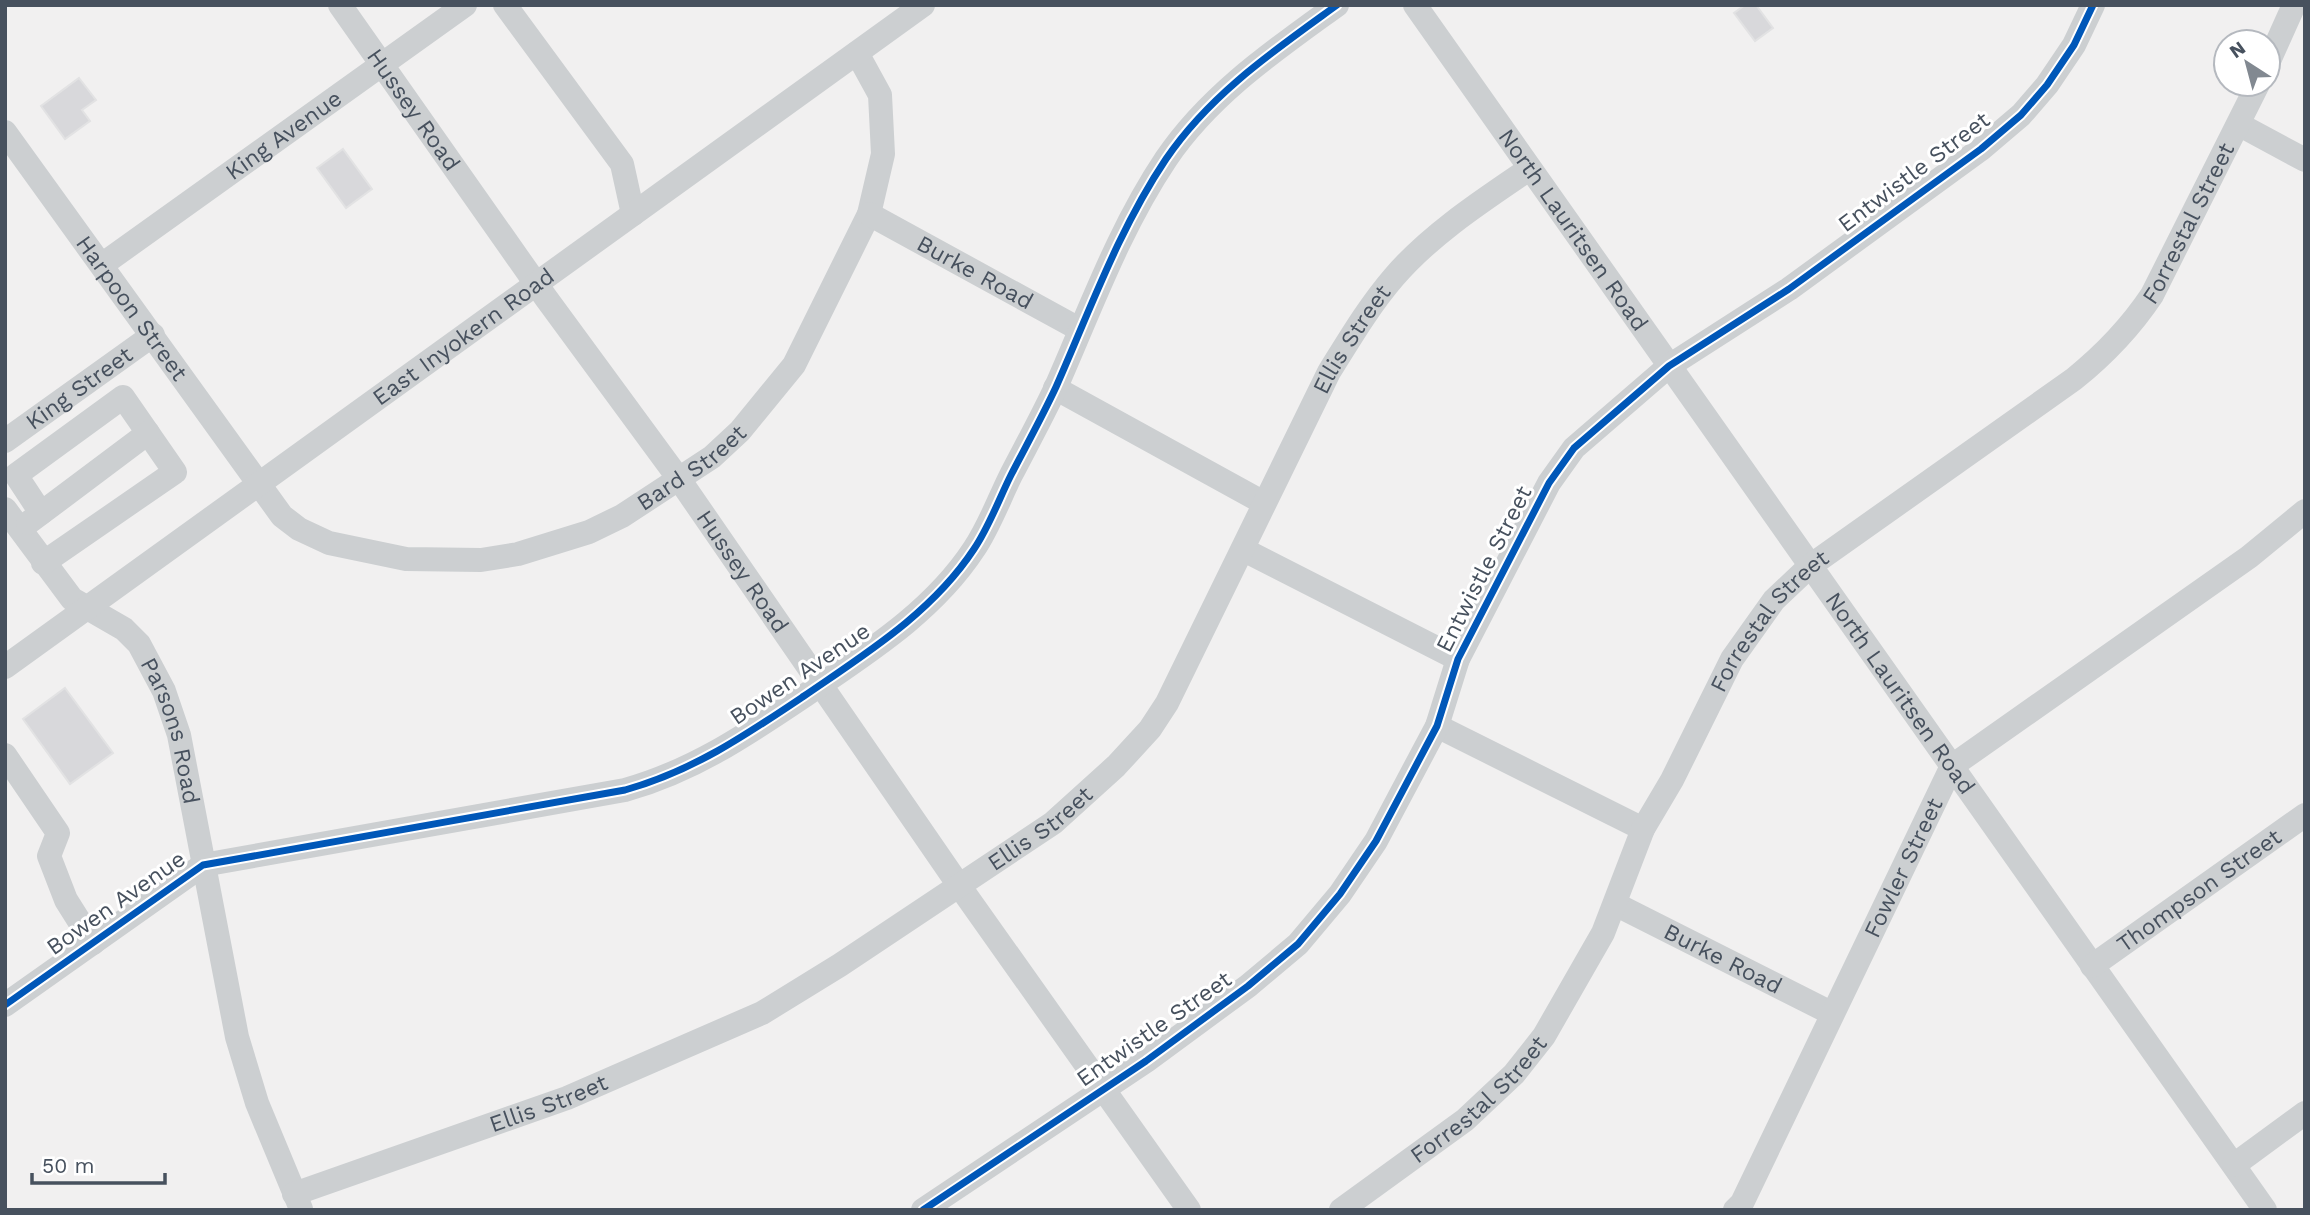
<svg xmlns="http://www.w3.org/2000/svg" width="2310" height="1215" font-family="'Work Sans',sans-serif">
	<rect width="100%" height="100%" fill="#f1f0f0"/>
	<path fill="#d8d8db" stroke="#e2e2e3" stroke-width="2" d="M1745,5H1756L1773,28L1755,41L1734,13Z
		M79,78L96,100L82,110L90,121L65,139L41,106Z
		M343,149L372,189L346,208L317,168Z
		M65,688L113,753L70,784L23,719Z"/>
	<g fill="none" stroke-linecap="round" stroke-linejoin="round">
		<g stroke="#cccfd1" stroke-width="24">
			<path id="s1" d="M340,5L546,298L679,479L958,884L1189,1210"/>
			<path d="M505,5L622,164L633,214"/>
			<path id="s2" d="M1415,5L2265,1210"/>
			<path d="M2268,63L2294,5"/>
			<path d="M2240,125L2305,160"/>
			<path id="s3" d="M5,132L282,516L299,529L329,543L406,559L481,560L518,554L589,532L622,516L712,457L740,431L794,365L869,214L883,154L880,95L857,53"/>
			<path id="s4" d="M869,214L1079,329"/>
			<path id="s5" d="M103,264L465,5"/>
			<path d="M1055,388L1264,503"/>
			<path id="s6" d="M5,441L153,335"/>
			<path id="s7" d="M5,509L72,599L124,629L139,644L164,691L179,735L237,1037L257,1103L301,1209"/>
			<path d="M41,513L16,475L123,397L175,472L43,563"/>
			<path d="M28,523L148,433"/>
			<path d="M1244,550L1458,659"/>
			<path id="s8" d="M5,667L923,5"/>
			<path d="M1437,726L1643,829"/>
			<path d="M5,755L58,833L49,856L66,900L93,943"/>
			<path id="s9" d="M1615,904L1831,1013"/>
			<path id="s10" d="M2092,966L2305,815"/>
			<path d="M5,1005L203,865L625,790C693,771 746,735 804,696C865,654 932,613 974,549C989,527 999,499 1011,475C1026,446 1042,417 1056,387C1090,310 1119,229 1166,159C1210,94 1275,50 1337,5"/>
			<path d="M2234,1165L2305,1113"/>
			<path id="s11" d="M294,1194L567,1098L762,1013L840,965L1053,823L1116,766L1150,729L1167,703L1329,372C1349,340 1369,306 1394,277C1431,234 1482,201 1529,169"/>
			<path d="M923,1210L1146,1061L1248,986L1298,944L1340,894L1376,841L1437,726L1458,659L1549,483L1574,448L1669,366L1789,289L1981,149L2021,115L2047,85L2074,45L2093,5"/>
			<path id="s12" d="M1341,1210L1465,1120L1514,1074L1544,1036L1603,933L1643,829L1672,780L1732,659L1774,600L1810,566L2074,379C2105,354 2130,328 2152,295L2258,84"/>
			<path id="s13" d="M1735,1210L1742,1203L1952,766L2249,557L2305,511"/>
		</g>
		<defs>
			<path id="cycleway" d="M5,1005L203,865L625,790C693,771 746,735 804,696C865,654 932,613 974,549C989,527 999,499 1011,475C1026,446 1042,417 1056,387C1090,310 1119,229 1166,159C1210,94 1275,50 1337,5
				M923,1210L1146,1061L1248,986L1298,944L1340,894L1376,841L1437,726L1458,659L1549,483L1574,448L1669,366L1789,289L1981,149L2021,115L2047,85L2074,45L2093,5"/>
		</defs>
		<use href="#cycleway" stroke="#fff" stroke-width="11"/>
		<use href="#cycleway" stroke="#0057b8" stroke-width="7"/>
	</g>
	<g text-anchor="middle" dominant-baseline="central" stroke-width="6" stroke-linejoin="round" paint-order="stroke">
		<g font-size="23" fill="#47515e" stroke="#fff">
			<text stroke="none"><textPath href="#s1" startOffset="128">Hussey Road</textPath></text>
			<text stroke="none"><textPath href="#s5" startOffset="222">King Avenue</textPath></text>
			<text transform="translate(1914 172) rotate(-37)">Entwistle Street</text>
			<text stroke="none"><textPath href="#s12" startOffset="1332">Forrestal Street</textPath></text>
			<text stroke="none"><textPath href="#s2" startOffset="275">North Lauritsen Road</textPath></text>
			<text stroke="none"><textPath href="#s4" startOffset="121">Burke Road</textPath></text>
			<text stroke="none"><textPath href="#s3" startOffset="217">Harpoon Street</textPath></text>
			<text stroke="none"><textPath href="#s8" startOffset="565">East Inyokern Road</textPath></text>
			<text stroke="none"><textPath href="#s11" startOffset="1424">Ellis Street</textPath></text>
			<text stroke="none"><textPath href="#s6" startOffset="91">King Street</textPath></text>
			<text stroke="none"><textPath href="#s3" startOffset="915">Bard Street</textPath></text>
			<text transform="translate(1484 569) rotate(-63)">Entwistle Street</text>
			<text stroke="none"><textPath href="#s1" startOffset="695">Hussey Road</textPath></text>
			<text stroke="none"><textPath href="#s12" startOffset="744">Forrestal Street</textPath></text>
			<text transform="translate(800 674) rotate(-34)">Bowen Avenue</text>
			<text stroke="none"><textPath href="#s2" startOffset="842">North Lauritsen Road</textPath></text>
			<text stroke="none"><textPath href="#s7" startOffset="287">Parsons Road</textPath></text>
			<text stroke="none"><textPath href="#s11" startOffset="836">Ellis Street</textPath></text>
			<text stroke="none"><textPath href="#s13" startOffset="382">Fowler Street</textPath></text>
			<text stroke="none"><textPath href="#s10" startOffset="131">Thompson Street</textPath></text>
			<text transform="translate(116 903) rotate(-35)">Bowen Avenue</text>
			<text stroke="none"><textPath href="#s9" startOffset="121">Burke Road</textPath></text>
			<text transform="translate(1154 1029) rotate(-35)">Entwistle Street</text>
			<text stroke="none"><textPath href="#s12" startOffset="177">Forrestal Street</textPath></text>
			<text stroke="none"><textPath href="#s11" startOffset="270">Ellis Street</textPath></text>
		</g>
	</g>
	<rect width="2310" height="1215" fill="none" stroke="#47515e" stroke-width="14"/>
	<g transform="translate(2247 63) rotate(324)"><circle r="33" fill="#ffffff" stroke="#b5b9bf" stroke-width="2"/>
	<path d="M0-5L12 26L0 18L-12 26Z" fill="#828991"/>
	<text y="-10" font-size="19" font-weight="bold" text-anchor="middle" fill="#47515e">N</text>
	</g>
	<path d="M32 1173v10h133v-10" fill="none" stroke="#47515e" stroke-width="3.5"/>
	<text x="42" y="1173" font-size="21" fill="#47515e" stroke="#ffffff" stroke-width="5" paint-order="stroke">50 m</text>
</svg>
